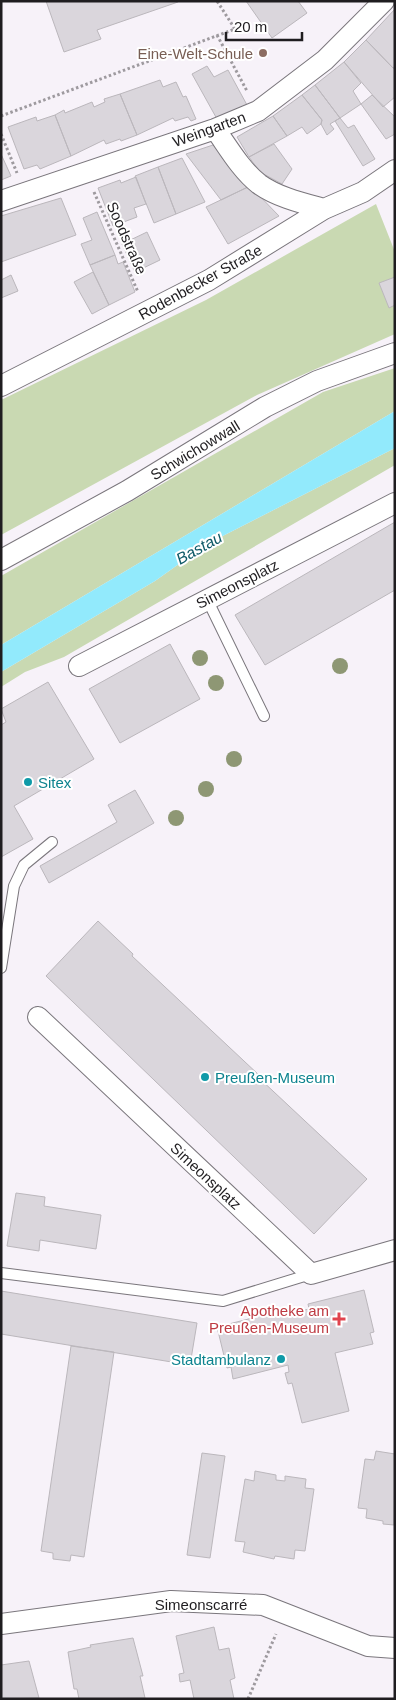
<svg xmlns="http://www.w3.org/2000/svg" width="396" height="1700" font-family="Helvetica,sans-serif">
	<rect width="100%" height="100%" fill="#f7f2f9"/>
	<path fill="#c9d9b2" d="M376,204L395,252V334L257,395L1,535V400L206,300Z
		M395,368V411L1,645V576L323,392Z
		M395,448V465L64,657L25,672L1,687V672L155,581L207,544Z"/>
	<path fill="#92eafc" d="M395,411V448L207,544L155,581L1,672V645Z"/>
	<path fill="#dad6dc" stroke="#bbb7bc" d="M46,1H178V2L97,30L101,39L64,52Z
		M246,1H298L307,13L272,38Z
		M395,9V66L393,68L366,40Z
		M366,40L395,70V97L383,107L344,62Z
		M344,62L361,83L353,91L361,104L340,118L315,85Z
		M207,66L214,77L228,70L247,105L217,119L192,74Z
		M160,80L163,87L176,82L183,97L186,96L196,119L191,121L188,117L175,121L173,118L137,135L120,94Z
		M315,85L340,118L330,124L334,129L327,135L321,124L322,120L302,95Z
		M120,94L137,135L121,141L120,139L106,144L104,140L71,156L55,115L64,110L65,113L92,102L94,107L105,102L104,99Z
		M302,95L322,120L321,124L307,134L302,127L287,136L273,116Z
		M372,95L395,117V134L386,139L361,104Z
		M55,115L71,156L40,169L37,165L24,169L8,127L36,117L37,121Z
		M273,116L287,136L249,157L237,137Z
		M340,118L348,128L354,125L375,159L363,166L335,121Z
		M274,144L292,169L282,184L260,172L249,157Z
		M213,145L250,186L221,200L186,154Z
		M1,154L11,176L1,180Z
		M182,158L205,202L176,214L158,167Z
		M158,167L176,214L154,223L135,176Z
		M136,177L146,204L134,208L137,217L113,226L98,188L120,180L121,183Z
		M250,186L279,216L228,244L206,207Z
		M61,198L76,235L1,262V216Z
		M97,212L115,255L90,265L81,244L92,240L83,218Z
		M147,232L160,260L135,272L122,244Z
		M115,255L118,264L123,262L135,292L109,305L90,265Z
		M93,272L109,305L92,314L74,282Z
		M11,275L18,291L1,298V280Z
		M395,277V305L389,308L379,283Z
		M395,522V590L265,665L235,615Z
		M170,644L200,699L120,743L89,689Z
		M48,682L94,759L14,806L33,839L1,857V725L6,722L1,709Z
		M135,790L154,823L49,883L40,866L117,822L108,805Z
		M98,921L133,954L132,956L260,1076L258,1077L367,1179L314,1234L46,976Z
		M16,1193L45,1197L44,1206L101,1215L96,1249L40,1240L39,1251L7,1246Z
		M364,1290L374,1332L370,1333L373,1344L335,1353L349,1411L302,1423L292,1383L288,1384L285,1373L289,1372L288,1365L233,1379L231,1367L227,1368L217,1327L288,1309L289,1314L309,1309L308,1304Z
		M1,1291L197,1323L190,1365L1,1334Z
		M71,1346L114,1352L84,1557L71,1555L70,1561L53,1559V1553L41,1551Z
		M376,1451L395,1454L394,1525L383,1524V1521L366,1518L367,1509L358,1508L365,1459L374,1460Z
		M202,1453L225,1456L210,1558L187,1555Z
		M255,1471L276,1475V1480L285,1481V1476L306,1479L305,1488L314,1489L305,1551L295,1550L294,1559L275,1556L274,1559L243,1552L245,1542L235,1541L245,1479L254,1481Z
		M214,1627L219,1650L229,1648L235,1678L230,1680L234,1699H194L190,1680L180,1682L179,1674L184,1673L176,1636Z
		M133,1638L143,1676H140L145,1698L79,1699L77,1689H74L68,1652L91,1647L90,1645Z
		M29,1661L39,1698L1,1699V1665Z"/>
	<g fill="none" stroke-linecap="round" stroke-linejoin="round">
		<defs>
			<path id="service" d="M207,599L264,716
				M1,968L14,886L24,865L52,842
				M1,1273L223,1301L311,1274"/>
			<path id="minor" d="M215,129C228,147 241,170 259,184C277,197 302,203 324,209
				M1,201L215,129L258,111L325,60L384,1
				M1,386L209,280L324,209L363,192L395,170
				M1,560L127,491L265,407L317,381L395,353
				M79,666L395,503
				M38,1017L311,1274L395,1250
				M1,1624L171,1601L263,1605L368,1646L395,1648"/>
		</defs>
		<use href="#service" stroke="#7a767c" stroke-width="12"/>
		<use href="#minor" stroke="#7a767c" stroke-width="22"/>
		<path stroke="#9e9a9f" stroke-width="3" stroke-dasharray="2.5 2.5" stroke-linecap="butt" d="M217,35L247,91
			M1,116L235,29L217,1
			M1,134L17,173
			M94,192L138,292
			M248,1699L276,1634"/>
		<use href="#service" stroke="#fff" stroke-width="10"/>
		<use href="#minor" stroke="#fff" stroke-width="20"/>
	</g>
	<g fill="#8e9774">
		<circle cx="200" cy="658" r="8"/>
		<circle cx="340" cy="666" r="8"/>
		<circle cx="216" cy="683" r="8"/>
		<circle cx="234" cy="759" r="8"/>
		<circle cx="206" cy="789" r="8"/>
		<circle cx="176" cy="818" r="8"/>
	</g>
	<circle fill="#8d6e63" stroke="#fff" stroke-width="2" cx="263" cy="53" r="5"/>
	<g fill="#0f9aa8" stroke="#fff" stroke-width="2">
		<circle cx="28" cy="782" r="5"/>
		<circle cx="205" cy="1077" r="5"/>
		<circle cx="281" cy="1359" r="5"/>
	</g>
	<path fill="#e0444e" stroke="#fff" stroke-width="2" d="M336.5 1311.5h5v5h5v5h-5v5h-5v-5h-5v-5h5z"/>
	<g text-anchor="middle" dominant-baseline="central" stroke-width="4" stroke-linejoin="round" paint-order="stroke">
		<g font-size="15" fill="#785e54" stroke="#fff" text-anchor="end">
			<text x="253" y="53">Eine-Welt-Schule</text>
		</g>
		<g font-size="15" fill="#1f1d20" stroke="#fff">
			<text transform="translate(209 129) rotate(-20)">Weingarten</text>
			<text transform="translate(127 238) rotate(66)">Soodstraße</text>
			<text transform="translate(200 282) rotate(-29)">Rodenbecker Straße</text>
			<text transform="translate(195 450) rotate(-31)">Schwichowwall</text>
			<text transform="translate(237 584) rotate(-27)">Simeonsplatz</text>
			<text transform="translate(206 1176) rotate(43)">Simeonsplatz</text>
			<text x="201" y="1604">Simeonscarré</text>
		</g>
		<g font-size="15" fill="#0d838f" stroke="#fff" text-anchor="start">
			<text x="38" y="782">Sitex</text>
			<text x="215" y="1077">Preußen-Museum</text>
			<text x="271" y="1359" text-anchor="end">Stadtambulanz</text>
		</g>
		<g font-size="15" fill="#be3a42" stroke="#fff" text-anchor="end">
			<text x="329" y="1310">Apotheke am<tspan x="329" dy="17">Preußen-Museum</tspan></text>
		</g>
		<g font-size="16" font-style="italic" fill="#0d5967" stroke="#fff">
			<text transform="translate(199 548) rotate(-29)">Bastau</text>
		</g>
	</g>
	<rect width="396" height="1700" fill="none" stroke="#1f1d20" stroke-width="5"/>
	<path d="M226 32v8h76v-8" fill="none" stroke="#1f1d20" stroke-width="2.5"/>
	<text x="234" y="32" font-size="15" fill="#1f1d20" stroke="#ffffff" stroke-width="4" paint-order="stroke">20 m</text>
</svg>
